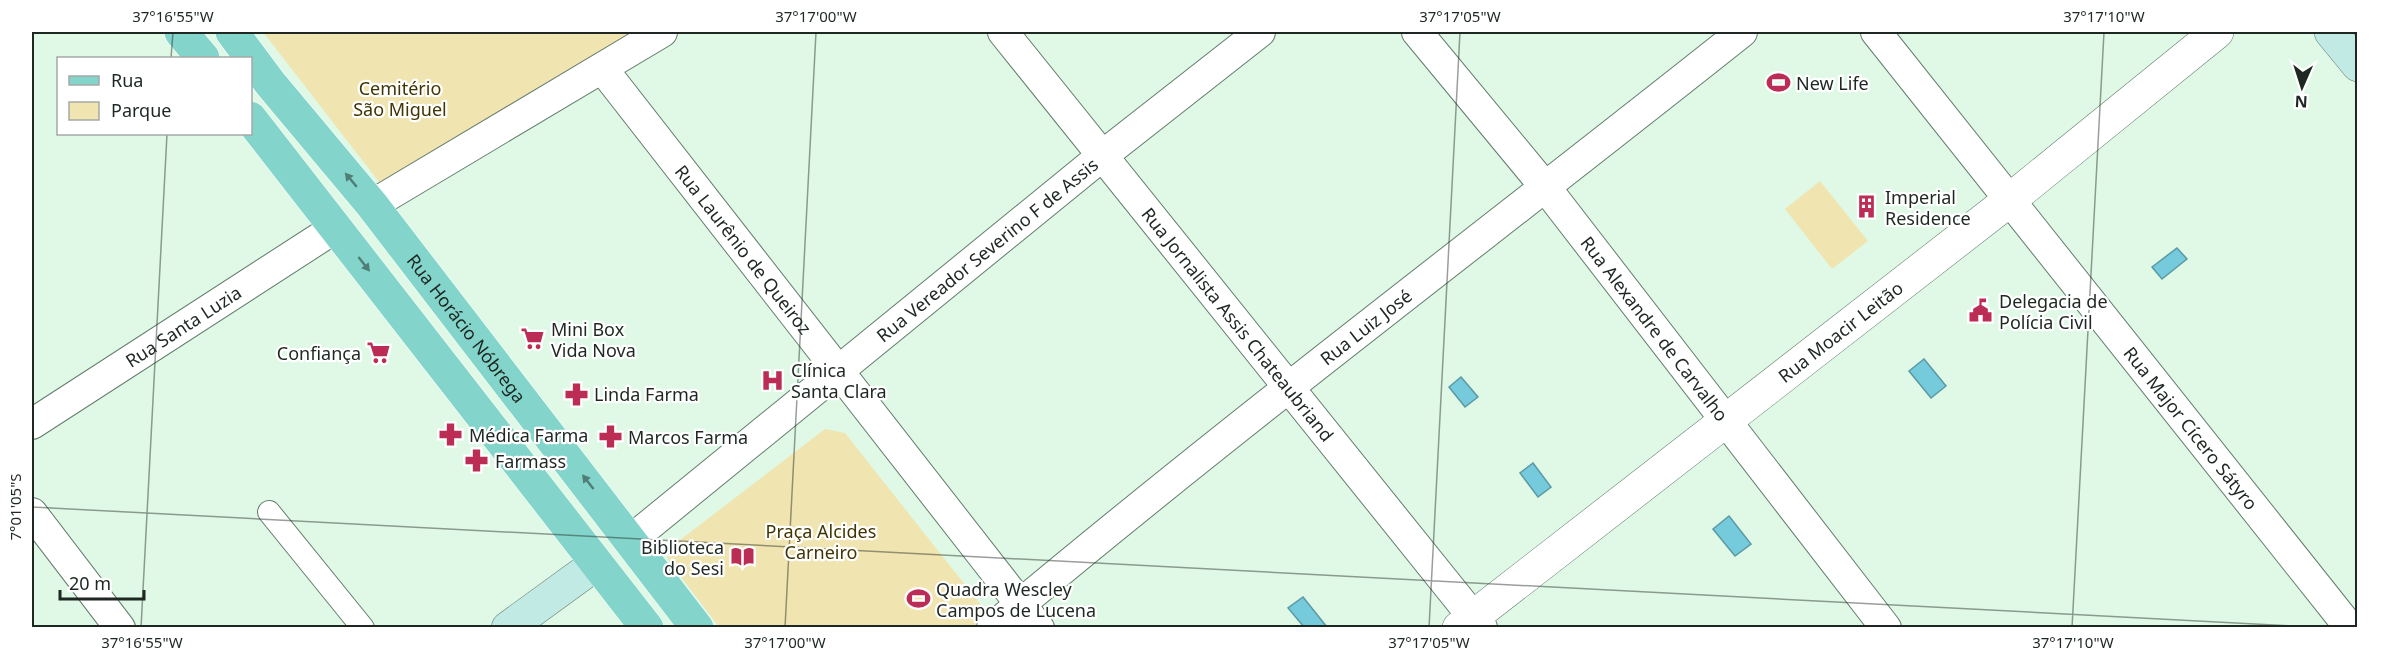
<svg xmlns="http://www.w3.org/2000/svg" width="2389" height="659" font-family="'Noto Sans',sans-serif">
	<rect width="100%" height="100%" fill="#dff9e6"/>
	<path fill="#f0e4b1" d="M263,32H638L383,187Z
		M1820,181L1868,241L1832,269L1785,209Z
		M825,429L845,433L981,605L984,615L975,628L719,627L668,560L667,550Z"/>
	<path fill="#75cadc" stroke="#5b99a4" stroke-width="1.5" d="M2177,248L2187,259L2162,279L2152,267Z
		M1924,359L1946,386L1931,398L1909,371Z
		M1461,377L1478,397L1465,407L1449,387Z
		M1533,463L1551,487L1538,497L1520,473Z
		M1729,516L1751,544L1735,556L1713,529Z
		M1303,597L1327,627H1304L1288,608Z"/>
	<g fill="none" stroke-linecap="round" stroke-linejoin="round">
		<defs>
			<path id="pedestrian" d="M269,512L363,628"/>
			<g id="minor">
				<path id="s1" d="M1003,32L1482,628"/>
				<path id="s2" d="M1417,32L1546,188L1886,628"/>
				<path id="s3" d="M1876,32L2350,628"/>
				<path id="s4" d="M602,68L1039,628"/>
				<path d="M372,205L662,32"/>
				<path id="s5" d="M32,424L335,228"/>
				<path d="M32,513L120,628"/>
				<path id="s6" d="M632,539L1102,156L1260,32"/>
				<path id="s7" d="M992,628C1237,422 1492,231 1742,32"/>
			</g>
			<g id="tertiary">
				<path id="s8" d="M1459,628L2011,199L2217,32"/>
			</g>
			<path id="secondary" d="M2331,32L2358,65
				M508,628L596,564"/>
			<g id="primary">
				<path d="M181,32L203,58"/>
				<path id="s9" d="M232,32L270,83L372,205L697,628"/>
				<path d="M250,118L647,628"/>
			</g>
		</defs>
		<use href="#pedestrian" stroke="#647c6c" stroke-width="24"/>
		<use href="#minor" stroke="#647c6c" stroke-width="32"/>
		<use href="#tertiary" stroke="#647c6c" stroke-width="34"/>
		<use href="#secondary" stroke="#647c6c" stroke-width="34"/>
		<use href="#primary" stroke="#fff" stroke-width="34"/>
		<use href="#pedestrian" stroke="#fff" stroke-width="22"/>
		<use href="#minor" stroke="#fff" stroke-width="30"/>
		<use href="#tertiary" stroke="#fff" stroke-width="33"/>
		<use href="#secondary" stroke="#c1eae5" stroke-width="33"/>
		<use href="#primary" stroke="#83d4cb" stroke-width="33"/>
	</g>
	<defs><path id="oneway-solid" d="M-6-.8H1V-3.2L6.5 0L1 3.2V.8H-6Z" transform="scale(1.5)"/></defs>
	<g fill="#507e76">
		<use href="#oneway-solid" transform="translate(351 180) rotate(-130)"/>
		<use href="#oneway-solid" transform="translate(364 264) rotate(52)"/>
		<use href="#oneway-solid" transform="translate(588 482) rotate(-128)"/>
	</g>
	<path fill="none" stroke="#1e2721" stroke-width="1.5" stroke-opacity="0.45" d="M171,58L173,32M32,507L2331,628M141,628L167,134M785,628L816,32M1429,628L1460,32M2072,628L2104,32"/>
	<defs>
		<symbol id="stadium-bare" viewBox="-9 -9 18 18"><path d="M0-5a6.5 5 0 1 0 0 10a6.5 5 0 1 0 0-10ZM-3.5-1.8h7v3.6h-7Z" fill="#bc2d56" stroke="#fff" stroke-width="2.5" paint-order="stroke"/></symbol>
		<symbol id="building-bare" viewBox="-9 -9 18 18"><path d="M-4-6H4V6H1V3H-1V6H-4ZM-2.5-4.3h1.7v1.8h-1.7ZM.8-4.3h1.7v1.8H.8ZM-2.5-1h1.7V.8h-1.7ZM.8-1h1.7V.8H.8Z" fill="#bc2d56" stroke="#fff" stroke-width="2.5" paint-order="stroke"/></symbol>
		<symbol id="civic-bare" viewBox="-9 -9 18 18"><path d="M-.6-6.5H3V-4.5H.6V-3L4-1V1h2V6H-6V1h2V-1L-.6-3ZM-1.2 2.5V6h2.4V2.5Z" fill="#bc2d56" stroke="#fff" stroke-width="2.5" paint-order="stroke"/></symbol>
		<symbol id="supermarket-bare" viewBox="-9 -9 18 18"><path d="M-6-5.5h2.5l.6 2H6L4.5 2H-2.5L-4.4-4H-6ZM-1.5 3.2a1.3 1.3 0 1 0 .1 0ZM3 3.2a1.3 1.3 0 1 0 .1 0Z" fill="#bc2d56" stroke="#fff" stroke-width="2.5" paint-order="stroke"/></symbol>
		<symbol id="hospital-bare" viewBox="-9 -9 18 18"><path d="M-5-5h3v3.5h4V-5h3V5h-3V1.5h-4V5h-3Z" fill="#bc2d56" stroke="#fff" stroke-width="2.5" paint-order="stroke"/></symbol>
		<symbol id="pharmacy-bare" viewBox="-9 -9 18 18"><path d="M-2-6h4v4h4v4h-4v4h-4v-4h-4v-4h4Z" fill="#bc2d56" stroke="#fff" stroke-width="2.5" paint-order="stroke"/></symbol>
		<symbol id="library-bare" viewBox="-9 -9 18 18"><path d="M-6-4Q-3-5.5-.7-3.5V5Q-3 3-6 4ZM6-4Q3-5.5 .7-3.5V5Q3 3 6 4Z" fill="#bc2d56" stroke="#fff" stroke-width="2.5" paint-order="stroke"/></symbol>
	</defs>
	<g fill-rule="evenodd">
		<use href="#stadium-bare" x="1762" y="66" width="33" height="33"/>
		<use href="#building-bare" x="1850" y="190" width="33" height="33"/>
		<use href="#civic-bare" x="1964" y="294" width="33" height="33"/>
		<use href="#supermarket-bare" x="516" y="322" width="33" height="33"/>
		<use href="#supermarket-bare" x="362" y="336" width="33" height="33"/>
		<use href="#hospital-bare" x="756" y="364" width="33" height="33"/>
		<use href="#pharmacy-bare" x="560" y="378" width="33" height="33"/>
		<use href="#pharmacy-bare" x="434" y="418" width="33" height="33"/>
		<use href="#pharmacy-bare" x="594" y="420" width="33" height="33"/>
		<use href="#pharmacy-bare" x="460" y="444" width="33" height="33"/>
		<use href="#library-bare" x="726" y="540" width="33" height="33"/>
		<use href="#stadium-bare" x="902" y="582" width="33" height="33"/>
	</g>
	<g text-anchor="middle" dominant-baseline="central" stroke-width="4.5" stroke-linejoin="round" paint-order="stroke">
		<g font-size="18" fill="#1e2721" stroke="#fff" text-anchor="start">
			<text x="1796" y="83">New Life</text>
			<text x="1885" y="197">Imperial<tspan x="1885" dy="21">Residence</tspan></text>
			<text x="1999" y="301">Delegacia de<tspan x="1999" dy="21">Polícia Civil</tspan></text>
			<text x="551" y="329">Mini Box<tspan x="551" dy="21">Vida Nova</tspan></text>
			<text x="361" y="353" text-anchor="end">Confiança</text>
			<text x="791" y="370">Clínica<tspan x="791" dy="21">Santa Clara</tspan></text>
			<text x="594" y="394">Linda Farma</text>
			<text x="469" y="435">Médica Farma</text>
			<text x="628" y="437">Marcos Farma</text>
			<text x="495" y="461">Farmass</text>
			<text x="724" y="547" text-anchor="end">Biblioteca<tspan x="724" dy="21">do Sesi</tspan></text>
			<text x="936" y="589">Quadra Wescley<tspan x="936" dy="21">Campos de Lucena</tspan></text>
		</g>
		<g font-size="18" fill="#403500" stroke="#fff">
			<text x="400" y="88">Cemitério<tspan x="400" dy="21">São Miguel</tspan></text>
			<text x="821" y="531">Praça Alcides<tspan x="821" dy="21">Carneiro</tspan></text>
		</g>
		<g font-size="18" fill="#1e2721" stroke="#fff">
			<text stroke="none"><textPath href="#s4" startOffset="230">Rua Laurênio de Queiroz</textPath></text>
			<text stroke="none"><textPath href="#s6" startOffset="458">Rua Vereador Severino F de Assis</textPath></text>
			<text stroke="none"><textPath href="#s1" startOffset="375">Rua Jornalista Assis Chateaubriand</textPath></text>
			<text stroke="none"><textPath href="#s5" startOffset="180">Rua Santa Luzia</textPath></text>
			<text stroke="none"><textPath href="#s7" startOffset="480">Rua Luiz José</textPath></text>
			<text stroke="none"><textPath href="#s9" startOffset="378">Rua Horácio Nóbrega</textPath></text>
			<text stroke="none"><textPath href="#s2" startOffset="380">Rua Alexandre de Carvalho</textPath></text>
			<text stroke="none"><textPath href="#s8" startOffset="483">Rua Moacir Leitão</textPath></text>
			<text stroke="none"><textPath href="#s3" startOffset="506">Rua Major Cícero Sátyro</textPath></text>
		</g>
	</g>
	<rect width="2389" height="659" fill="none" stroke="#ffffff" stroke-width="66"/>
	<rect x="57" y="57" width="195" height="78" fill="#ffffff" stroke="#a5a9a6" stroke-width="1.5"/>
	<rect x="69" y="76" width="30" height="9" fill="#83d4cb" stroke="#a5a9a6" stroke-width="1.5"/>
	<text x="111" y="87" font-size="18" fill="#1e2721">Rua</text>
	<rect x="69" y="102" width="30" height="18" fill="#f0e4b1" stroke="#a5a9a6" stroke-width="1.5"/>
	<text x="111" y="117" font-size="18" fill="#1e2721">Parque</text>
	<g transform="translate(2302 87) rotate(183)" stroke="#ffffff" stroke-width="4.5" paint-order="stroke">
	<path d="M0-4.5L10 22L0 15L-10 22Z" fill="#1e2721"/>
	<text y="-9" font-size="16" font-weight="bold" text-anchor="middle" fill="#1e2721">N</text>
	</g>
	<path d="M60 590v9h84v-9" fill="none" stroke="#1e2721" stroke-width="3"/>
	<text x="69" y="590" font-size="18" fill="#1e2721" stroke="#ffffff" stroke-width="4.5" paint-order="stroke">20 m</text>
	<rect x="33" y="33" width="2323" height="593" fill="none" stroke="#1e2721" stroke-width="2"/>
	<g font-size="15" text-anchor="middle" fill="#1e2721">
		<text x="173" y="22">37°16'55"W</text>
		<text x="816" y="22">37°17'00"W</text>
		<text x="1460" y="22">37°17'05"W</text>
		<text x="2104" y="22">37°17'10"W</text>
		<text transform="translate(16 507) rotate(-90)" y="5">7°01'05"S</text>
		<text x="142" y="648">37°16'55"W</text>
		<text x="785" y="648">37°17'00"W</text>
		<text x="1429" y="648">37°17'05"W</text>
		<text x="2073" y="648">37°17'10"W</text>
	</g>
</svg>
